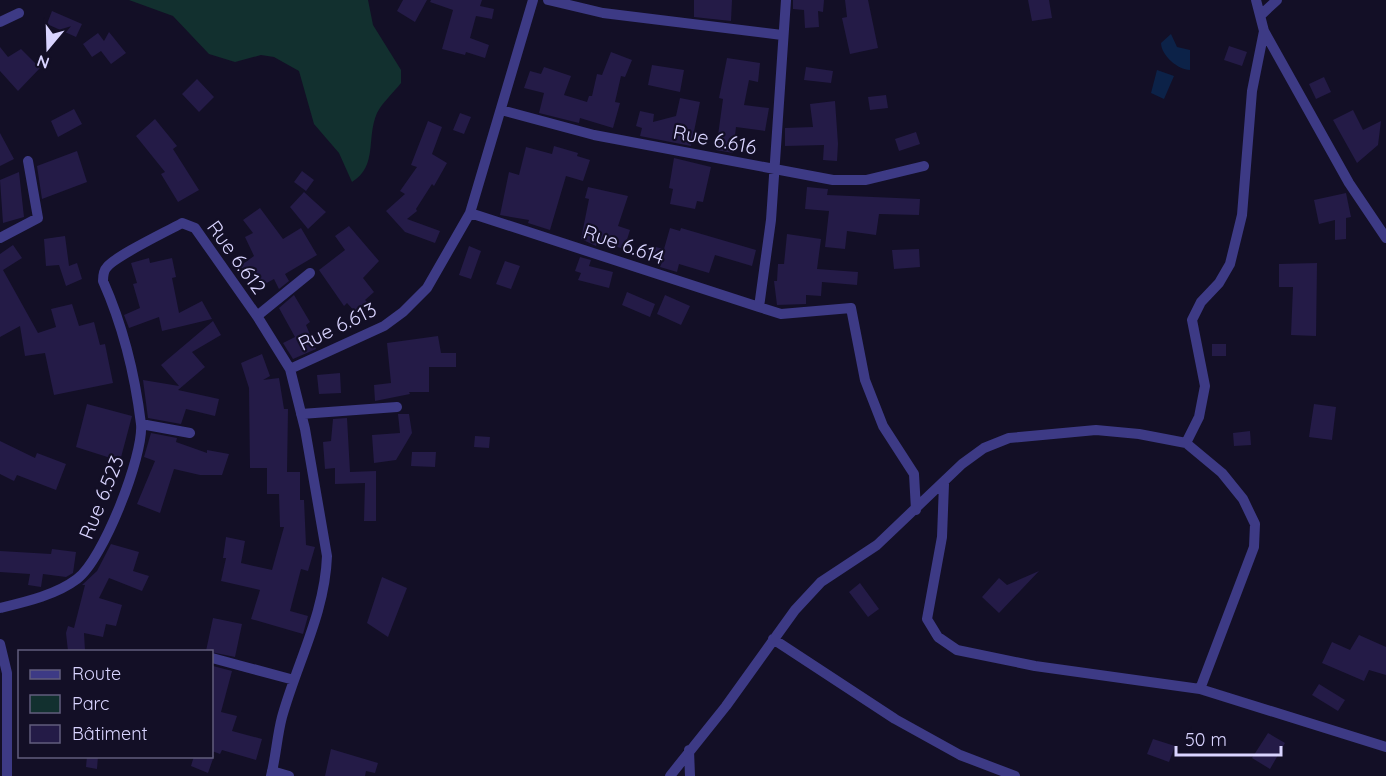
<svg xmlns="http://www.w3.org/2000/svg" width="1386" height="776" font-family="Quicksand,sans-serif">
	<rect width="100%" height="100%" fill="#130f26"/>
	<path fill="#12302f" d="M129,0H368L373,25L401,70V83C394,92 382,103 377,113C366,138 378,166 352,182L339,153L314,124L299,71L274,57L261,55L235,62L209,54L173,16Z"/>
	<path fill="#0c2248" d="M1171,34L1177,47L1190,50V70C1178,70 1161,55 1161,43Z
		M1157,70L1174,76L1164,99L1151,93Z"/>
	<path fill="#241b47" d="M403,0H427L415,22L397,11Z
		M431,0H482L480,6L494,9L492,19L476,16L470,38L489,45L485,58L466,52L465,55L442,49L453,10L430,2Z
		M694,0H732L731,21L694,17Z
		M793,0H824L823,12L818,11L819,27L805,28L804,10L793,9Z
		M845,0H868L878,48L850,54L842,18L847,17Z
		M1028,0H1049L1052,18L1032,21Z
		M52,11L82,24L76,37L47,24Z
		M109,32L126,53L111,64L101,51L92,57L83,44L98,33L104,41Z
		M1229,46L1247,52L1242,66L1224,60Z
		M0,47L8,57L21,49L40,68L18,91L0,71Z
		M611,52L632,60L625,77L621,76L615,102L620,103L613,128L580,118L579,123L539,113L544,93L524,88L530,71L541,74L544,67L571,76L564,95L587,102L589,96H592L597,74L602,75Z
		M727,58L760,63L758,82L749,80L744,105L769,108L765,131L736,127L733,153L716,150L723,99L719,98Z
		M652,65L684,70L680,92L648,85Z
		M806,67L833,71L831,83L804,80Z
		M1324,77L1331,92L1316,99L1309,84Z
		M197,79L214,97L199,112L182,94Z
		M886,95L888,108L870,110L868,97Z
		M680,98L700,102L691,146L640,136L642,128L636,126L640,111L654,114L653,122L676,116Z
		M835,101L838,144L837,161L823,160L824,145L785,146V128L813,127L810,104Z
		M74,109L82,124L58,137L51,121Z
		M1353,110L1363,130L1381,121L1378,145L1357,163L1333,120Z
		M460,113L471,117L464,134L453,130Z
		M155,119L177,146L173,149L199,190L178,202L161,174L165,172L136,136Z
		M428,121L442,127L432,154L447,163L434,186L432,184L416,209L417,211L407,219L440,231L435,243L405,232L386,211L405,194L400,191L417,167L411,165Z
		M916,132L920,144L899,151L895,139Z
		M0,133L14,159L0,166Z
		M554,146L578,153L577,156L590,160L583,181L566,176L550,230L528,223L529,220L500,215L509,172L519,175L526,147L552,154Z
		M77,151L87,182L42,199L37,166Z
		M674,158L711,167L703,202L697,201L695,209L670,204L673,189L669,188Z
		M302,171L314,180L306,191L294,182Z
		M19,172L24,217L3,223L0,180Z
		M588,187L628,196L618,226L630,230L624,249L598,241L596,246L581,239L589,199L585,198Z
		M807,187L828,189L827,195L920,199L919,215L879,214L876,235L847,231L845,249L825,247L829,211L805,209Z
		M304,192L326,212L308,229L290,207Z
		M1346,193L1351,217L1346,218V239L1335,240V220L1319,224L1314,200Z
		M260,208L283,239L301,228L317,255L285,274L289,281L279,289L274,279L261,286L257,279L252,282L240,266L254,256L245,237L253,233L243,220Z
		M349,226L379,261L363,278L374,292L365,300L369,304L358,315L347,303L344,306L319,270L345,250L335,236Z
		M670,228L680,231L681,228L756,250L752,266L715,255L709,273L679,264L677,272L660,267L662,262L644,257L647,245L664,249Z
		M787,234L821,239L817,269L858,272L857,285L822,282L821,296L806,295V304L777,305L774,281H777L778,264H784Z
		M65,236L69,266L77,263L82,279L66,286L59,265L46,266L44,239Z
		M13,245L22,258L3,270L38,333L56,327L51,309L72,304L79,326L94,322L100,345L105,344L113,383L54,395L45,353L25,356L20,326L0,337V254Z
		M469,246L481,251L471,279L459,275Z
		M919,249L920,267L894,269L892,250Z
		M580,257L591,260L589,266L613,272L609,288L578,280L581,273L575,271Z
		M149,258L150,263L172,258L176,277L172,278L179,313L202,301L212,319L162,331L159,317L129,328L124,315L140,308L133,284L137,283L131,263Z
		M505,261L520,266L511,289L496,284Z
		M1317,263L1316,336L1291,335L1293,287H1279V264Z
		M627,292L655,304L650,317L622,305Z
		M294,295L310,322L306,325L316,349L293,359L283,343L295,337L279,308Z
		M665,295L690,306L681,325L657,314Z
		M213,321L221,335L192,352L205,367L178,390L219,399L215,416L186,409L181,424L148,418L143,380L179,386L161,365Z
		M438,336L441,353H456V367H429V392H409L410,394L375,401L374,385L391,383L387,343Z
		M1212,344H1226V356H1212Z
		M262,354L270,376L263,380L279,378L284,409H288L287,472H300V500H304L306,545L315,547L308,571L301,569L290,611L308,616L303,634L251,619L260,590L221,581L226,558H223L226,537L245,541L241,563L272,570L284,527H280L279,494H267V468H250L249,388L241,363Z
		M340,373L341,393L319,394L317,375Z
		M87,404L132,416L120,461L76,447Z
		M1314,404L1336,407L1332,440L1309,437Z
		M398,414H409L412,433L396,460L374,463L372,435L400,433Z
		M347,418L350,472L376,471V521H364L365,483L335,484V468L325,469L323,442L331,441L333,419Z
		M1250,431L1251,445L1234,446L1233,433Z
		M151,433L177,438L176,442L207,453V450L229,454L222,475H200L174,469L160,513L137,504L155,461L144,457Z
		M475,436L490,437L489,448L474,447Z
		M0,441L35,458L37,453L66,464L56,490L17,475L14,481L0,474Z
		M412,452H436L435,467L411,466Z
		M111,544L139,552L133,571L149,576L142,591L109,578L99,598L122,605L116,626L106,624L103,637L84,633L85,651H68L66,633L68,626L74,628L85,585H82L97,571Z
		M52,549L76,552L73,573L66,577L43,574L41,587L28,585L30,574L0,572V551L51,554Z
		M1039,571L999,613L982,597L999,578L1007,585Z
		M382,577L407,588L388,637L367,623Z
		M860,583L879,609L868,617L849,592Z
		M213,618L242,624L235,657L206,651Z
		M1359,635L1386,647V675L1369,670L1364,681L1322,663L1332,642L1350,650Z
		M213,666L232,671L221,712L237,716L232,731L262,739L256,760L222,750L220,754L212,751Z
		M1319,684L1345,700L1338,711L1312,695Z
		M1268,733L1285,743L1270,769L1252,758Z
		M1153,739L1175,746L1169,762L1147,754Z
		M331,749L378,763L375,773L366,771L365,776H325Z
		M87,756H98L97,769L86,767Z
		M194,756H214L208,773L191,766Z"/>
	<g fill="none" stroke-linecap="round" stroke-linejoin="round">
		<path stroke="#3d3a85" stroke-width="10" d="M548,0L603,13L782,35
			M1262,14L1277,0
			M0,22L19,13
			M1264,31L1349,183L1386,238
			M501,110L594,135L833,180H866L924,166
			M470,213L759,307L771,220L786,0
			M0,238L38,218L28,161
			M759,307L781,314L851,308L865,380L883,426L914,474L916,510
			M257,316L310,273
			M301,414L397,407
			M141,424C135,375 123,326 103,281C103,276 104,270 107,267C117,255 166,232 182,223L195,228L257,316L290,369
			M1186,443L1199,417L1205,386L1192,320L1201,302L1219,283L1230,264L1242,215L1252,91L1264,31L1256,0
			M944,484L942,537L927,619L938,637L957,650L1035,666L1200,689L1386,747
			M0,608C25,602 56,595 77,579C103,560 144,455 141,424L190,433
			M773,639L895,719L960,755L1015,776
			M0,644L7,673V776
			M212,658L294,680
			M689,750L690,776
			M272,771L289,776
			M271,776C276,756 277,736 282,717C297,663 325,613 327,556L305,429L290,369L384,326L403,312L427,288L470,213L533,0
			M670,776L726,706L795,610L821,582L877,545L962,464L984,448L1009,438L1096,430L1139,434L1186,443L1222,473L1243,499L1255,524L1254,547L1200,689"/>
	</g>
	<g text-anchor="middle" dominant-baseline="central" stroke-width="4.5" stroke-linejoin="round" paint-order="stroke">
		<g font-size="20" fill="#d9d4ff" stroke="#130f26">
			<text transform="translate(715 139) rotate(11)">Rue 6.616</text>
			<text transform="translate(624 244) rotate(19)">Rue 6.614</text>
			<text transform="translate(237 257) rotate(54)">Rue 6.612</text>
			<text transform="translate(337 326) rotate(-26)">Rue 6.613</text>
			<text transform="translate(101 497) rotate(-68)">Rue 6.523</text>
		</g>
	</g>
	<rect x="18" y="650" width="195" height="108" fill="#130f26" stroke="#625e7d" stroke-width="1.5"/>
	<rect x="30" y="670" width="30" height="9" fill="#3d3a85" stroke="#625e7d" stroke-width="1.5"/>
	<text x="72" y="680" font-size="18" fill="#d9d4ff">Route</text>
	<rect x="30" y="695" width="30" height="18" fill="#12302f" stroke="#625e7d" stroke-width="1.5"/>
	<text x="72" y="710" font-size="18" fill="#d9d4ff">Parc</text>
	<rect x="30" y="725" width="30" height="18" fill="#241b47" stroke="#625e7d" stroke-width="1.5"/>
	<text x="72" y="740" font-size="18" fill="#d9d4ff">Bâtiment</text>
	<g transform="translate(48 48) rotate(199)" stroke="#130f26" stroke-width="4.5" paint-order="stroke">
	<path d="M0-4.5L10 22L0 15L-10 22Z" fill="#d9d4ff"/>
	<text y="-9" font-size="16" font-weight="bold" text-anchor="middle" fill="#d9d4ff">N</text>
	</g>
	<path d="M1176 746v9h105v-9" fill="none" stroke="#d9d4ff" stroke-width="3"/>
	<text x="1185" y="746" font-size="18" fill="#d9d4ff" stroke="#130f26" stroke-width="4.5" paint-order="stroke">50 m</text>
</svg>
